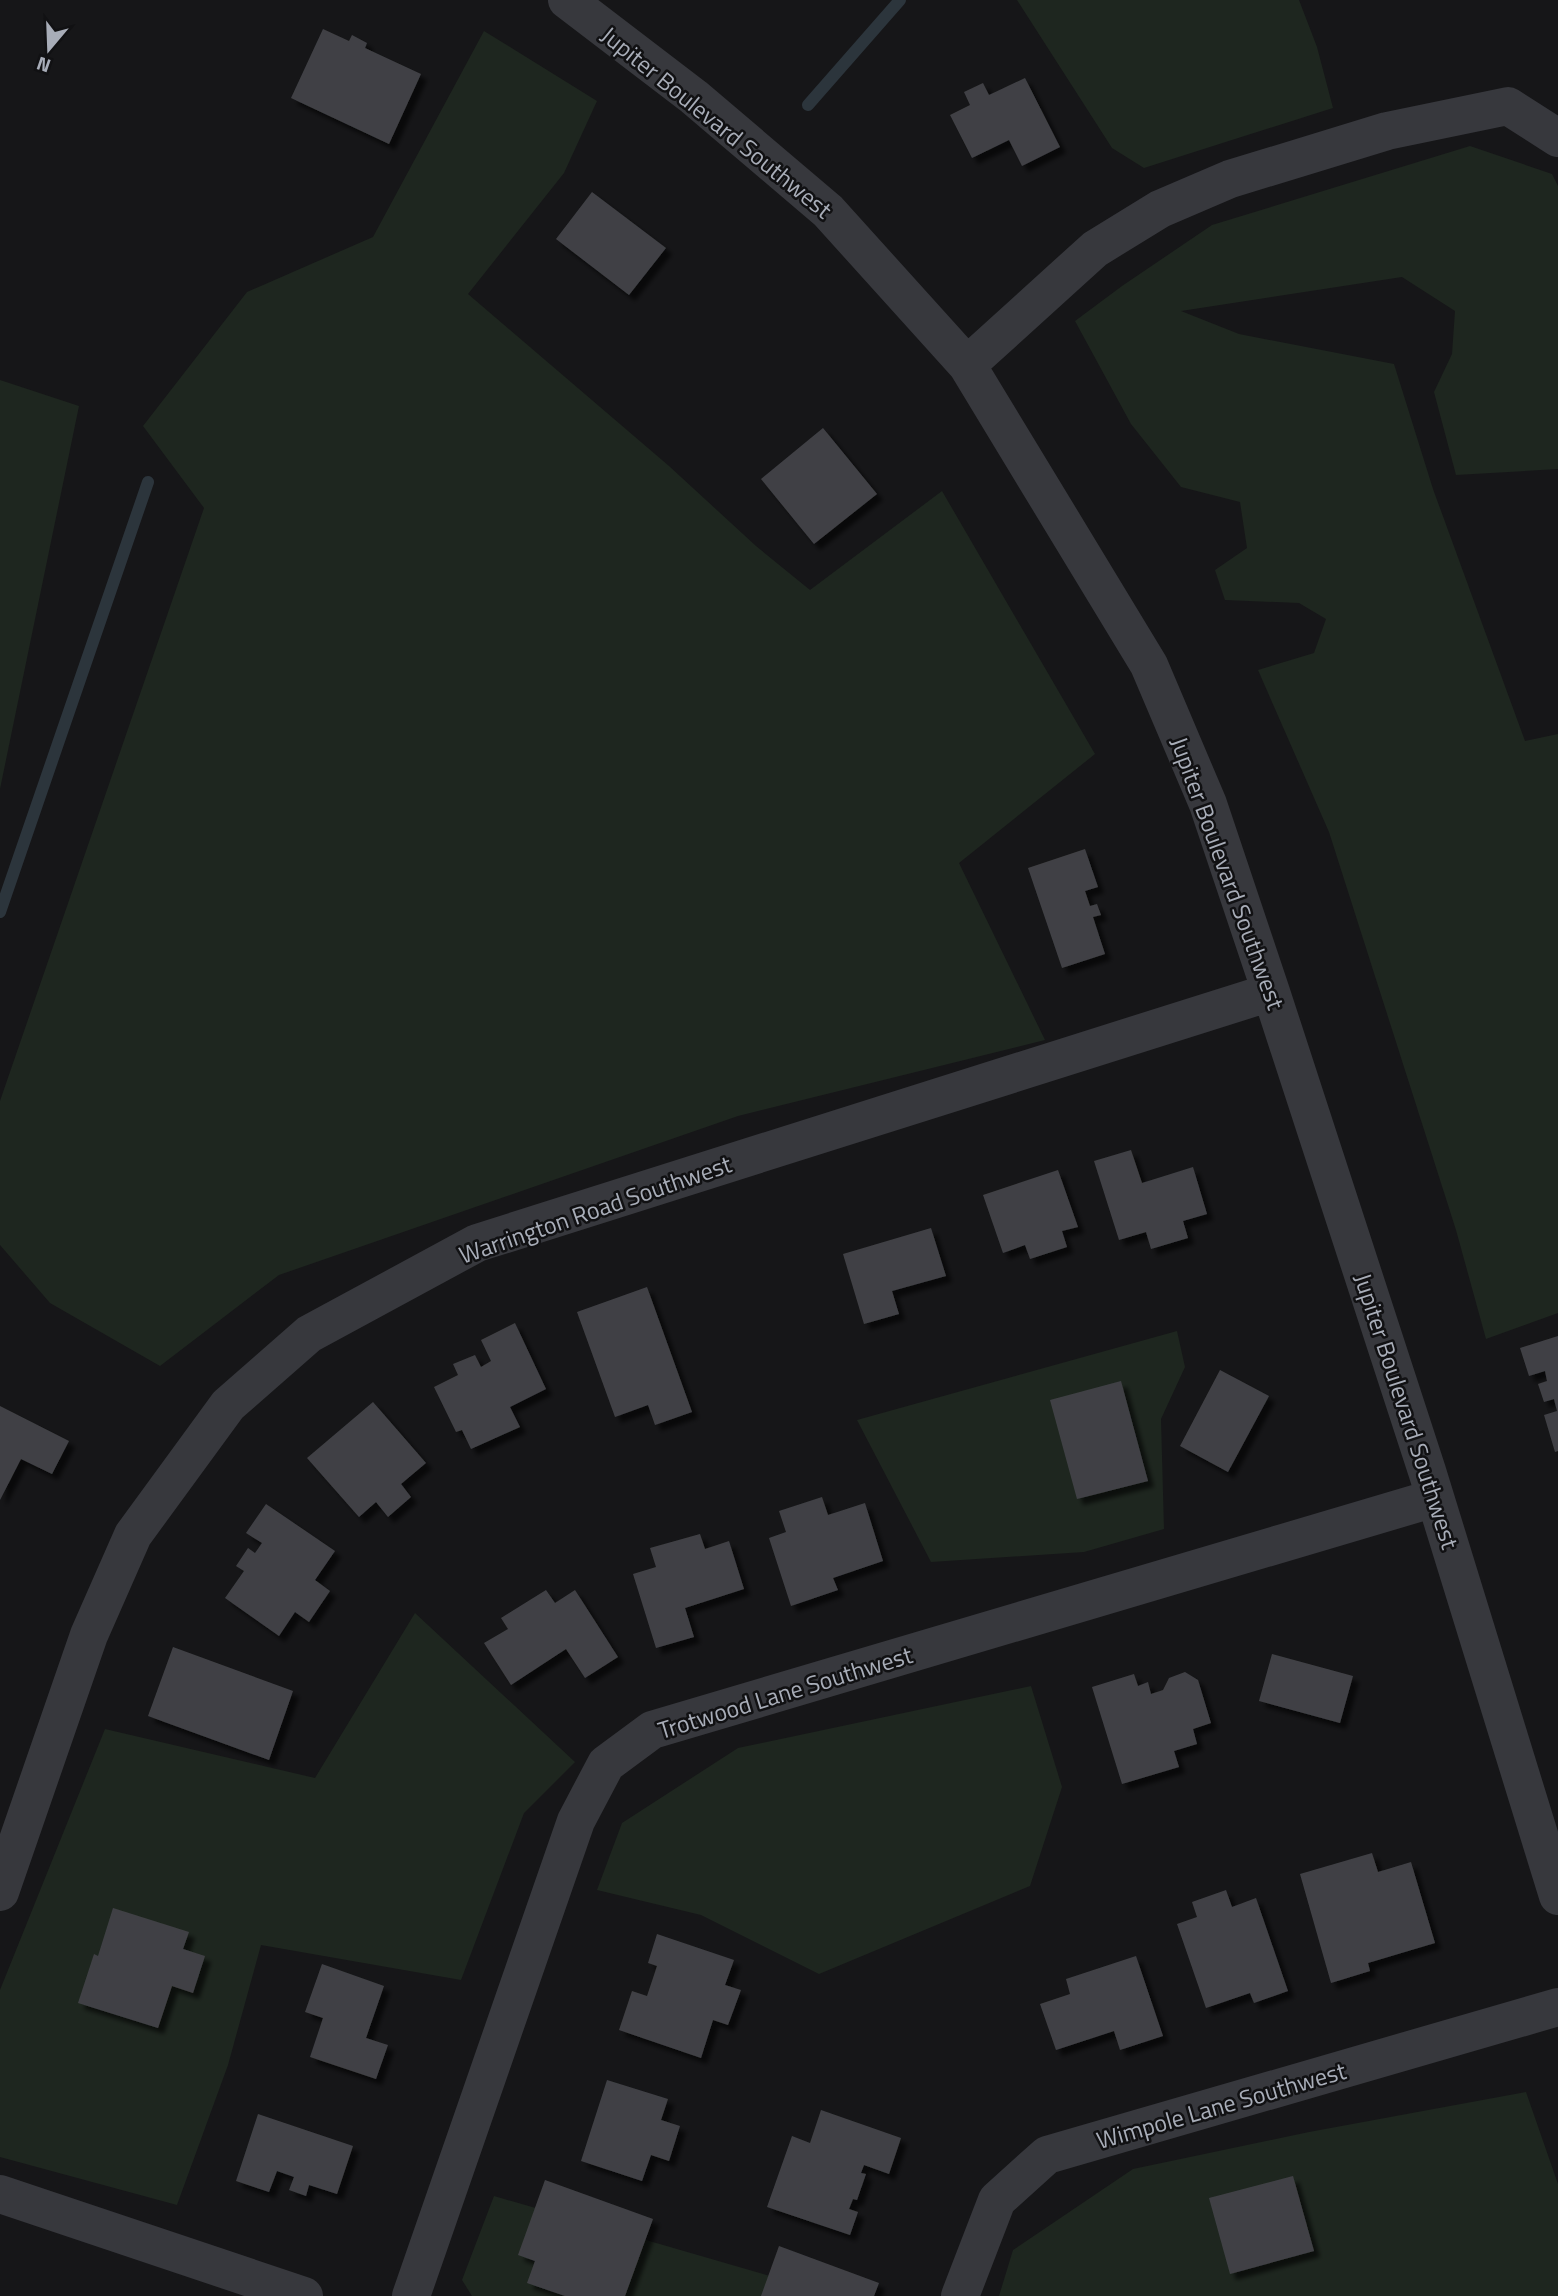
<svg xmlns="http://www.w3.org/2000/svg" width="1558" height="2296" font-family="'Titillium Web',sans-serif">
	<defs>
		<filter id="shadow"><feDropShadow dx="6" dy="6" stdDeviation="2" flood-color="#0009"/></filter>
	</defs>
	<rect width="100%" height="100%" fill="#161618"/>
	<path fill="#1e261f" d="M1017,0H1299L1317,47L1333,108L1144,168L1112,148Z
		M484,31L597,101L564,173L468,294L669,466L756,546L810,590L942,491L1095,754L959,863L1045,1040L738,1116L279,1275L160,1366L50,1303L0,1245V1101L204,508L143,426L247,292L373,237Z
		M1470,146L1552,174L1558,186V469L1456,475L1434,392L1452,354L1455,311L1402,277L1181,311L1239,334L1394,364L1433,489L1525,741L1558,734V1313L1486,1339L1456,1230L1329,832L1258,670L1314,653L1326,619L1299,603L1225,600L1215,570L1247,548L1240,502L1181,487L1131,424L1075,321L1122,286L1212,225Z
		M0,380L79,406L0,789Z
		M1177,1331L1185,1367L1161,1419L1164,1529L1084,1552L931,1562L857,1420Z
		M415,1613L575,1762L524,1813L461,1980L261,1945L228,2065L177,2205L0,2157V1990L105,1729L315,1778Z
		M1031,1686L1062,1787L1030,1886L819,1974L701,1915L597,1890L622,1823L738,1748Z
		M1526,2092L1558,2184V2296H999L1013,2250L1133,2169L1309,2132Z
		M494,2196L839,2296H472L462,2280Z"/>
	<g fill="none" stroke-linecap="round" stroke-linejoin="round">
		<path stroke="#2c353c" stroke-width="12" d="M808,105L900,0
			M0,912L148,482"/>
	</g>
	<path fill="#404145" filter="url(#shadow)" d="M323,29L349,41L352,35L367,43L365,48L421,74L389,144L291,98Z
		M1025,78L1060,147L1022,166L1009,140L972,158L950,115L970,105L964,92L983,83L989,95Z
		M592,192L666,248L629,295L556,239Z
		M823,428L877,494L814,544L761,479Z
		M1085,849L1098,887L1085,891L1090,906L1097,904L1101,915L1093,917L1105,954L1062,968L1028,868Z
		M1131,1150L1142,1183L1193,1167L1207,1214L1183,1221L1188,1238L1151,1249L1146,1232L1119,1240L1094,1161Z
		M1058,1170L1078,1227L1062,1231L1067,1247L1030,1259L1025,1245L1003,1253L983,1195Z
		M931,1228L946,1276L892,1291L899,1314L864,1324L843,1254Z
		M647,1287L692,1412L655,1425L648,1405L615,1417L577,1312Z
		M515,1323L546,1389L510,1407L520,1427L471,1449L462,1430L456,1432L434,1387L458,1375L453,1364L475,1355L481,1367L491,1361L481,1340Z
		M1558,1336V1451L1555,1452L1544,1415L1557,1411L1554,1399L1544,1402L1538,1384L1547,1381L1545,1371L1529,1376L1520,1348Z
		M1220,1370L1269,1396L1228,1472L1180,1446Z
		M1121,1381L1148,1481L1077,1499L1050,1400Z
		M373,1402L426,1463L401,1484L411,1497L388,1517L376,1502L359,1517L307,1458Z
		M0,1406L69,1441L52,1474L21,1459L0,1500Z
		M822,1497L828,1515L865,1503L883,1561L833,1578L838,1590L791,1606L769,1538L786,1532L779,1511Z
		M266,1504L335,1551L315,1580L330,1591L309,1622L295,1612L279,1636L225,1598L244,1571L236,1566L248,1548L255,1553L262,1543L246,1533Z
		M700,1534L705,1549L729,1541L744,1589L685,1608L694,1637L656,1648L633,1574L656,1567L650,1548Z
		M546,1590L555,1603L575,1590L618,1657L585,1678L566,1649L511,1685L484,1643L508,1629L501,1618Z
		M173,1647L293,1691L269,1760L148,1716Z
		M1272,1654L1353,1676L1340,1723L1259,1701Z
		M1185,1672L1198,1680L1211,1723L1193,1729L1197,1744L1174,1751L1179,1767L1122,1784L1092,1687L1134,1674L1138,1686L1148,1682L1151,1694L1163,1690L1169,1678Z
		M1372,1853L1378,1872L1411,1862L1435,1943L1368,1963L1370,1971L1331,1983L1300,1874Z
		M1226,1890L1232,1907L1256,1898L1288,1991L1254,2003L1250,1993L1206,2008L1177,1924L1197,1917L1192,1902Z
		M113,1908L189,1932L183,1949L205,1956L193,1993L172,1986L158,2028L78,2003L94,1954L98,1956Z
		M657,1934L734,1960L725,1985L741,1990L728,2025L713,2020L701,2058L619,2030L632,1991L647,1996L657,1966L648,1963Z
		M1136,1956L1163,2036L1120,2050L1114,2031L1056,2050L1040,2004L1070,1994L1066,1979Z
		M322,1964L384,1986L366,2038L388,2045L376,2079L310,2057L323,2018L305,2012Z
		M607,2080L668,2099L661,2120L680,2126L669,2161L651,2155L642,2181L581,2161Z
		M821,2110L901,2138L889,2174L864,2165L861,2173L866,2174L857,2200L853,2199L849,2209L858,2212L850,2235L767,2207L792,2136L810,2143Z
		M258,2114L353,2146L337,2194L309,2185L306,2196L289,2190L294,2177L277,2171L269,2192L236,2181Z
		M1293,2176L1314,2251L1230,2274L1209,2198Z
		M545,2180L653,2219L625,2296H565L527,2283L535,2261L518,2255Z
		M779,2246L879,2283L874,2296H761Z"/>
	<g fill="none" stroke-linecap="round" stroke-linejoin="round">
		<path stroke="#37383d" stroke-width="38" d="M567,0L694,97L828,211L967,365L1149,665L1208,804L1271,992L1427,1471L1558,1896
			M967,365L1095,249L1160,209L1230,179L1387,131L1508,106L1558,138
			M0,1892L89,1635L133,1535L228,1405L309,1334L477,1243L1271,992
			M0,2194L304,2296
			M411,2296L576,1821L606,1764L652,1730L1435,1498
			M960,2296L997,2200L1047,2155L1558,2007"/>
	</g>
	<g text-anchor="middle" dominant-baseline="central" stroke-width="5" stroke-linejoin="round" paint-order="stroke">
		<g font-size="24" fill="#a8adb8" stroke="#111113">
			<text transform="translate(717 122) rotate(39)">Jupiter Boulevard Southwest</text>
			<text transform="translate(1228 873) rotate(70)">Jupiter Boulevard Southwest</text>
			<text transform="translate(595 1209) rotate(-19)">Warrington Road Southwest</text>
			<text transform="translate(1407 1411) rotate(72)">Jupiter Boulevard Southwest</text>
			<text transform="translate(785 1692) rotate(-17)">Trotwood Lane Southwest</text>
			<text transform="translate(1221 2105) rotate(-16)">Wimpole Lane Southwest</text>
		</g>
	</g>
	<g transform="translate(49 49) rotate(199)" stroke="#111113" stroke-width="5" paint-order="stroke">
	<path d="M0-5L12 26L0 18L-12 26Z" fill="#a8adb8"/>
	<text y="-10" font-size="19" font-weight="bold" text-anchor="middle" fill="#a8adb8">N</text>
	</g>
</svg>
